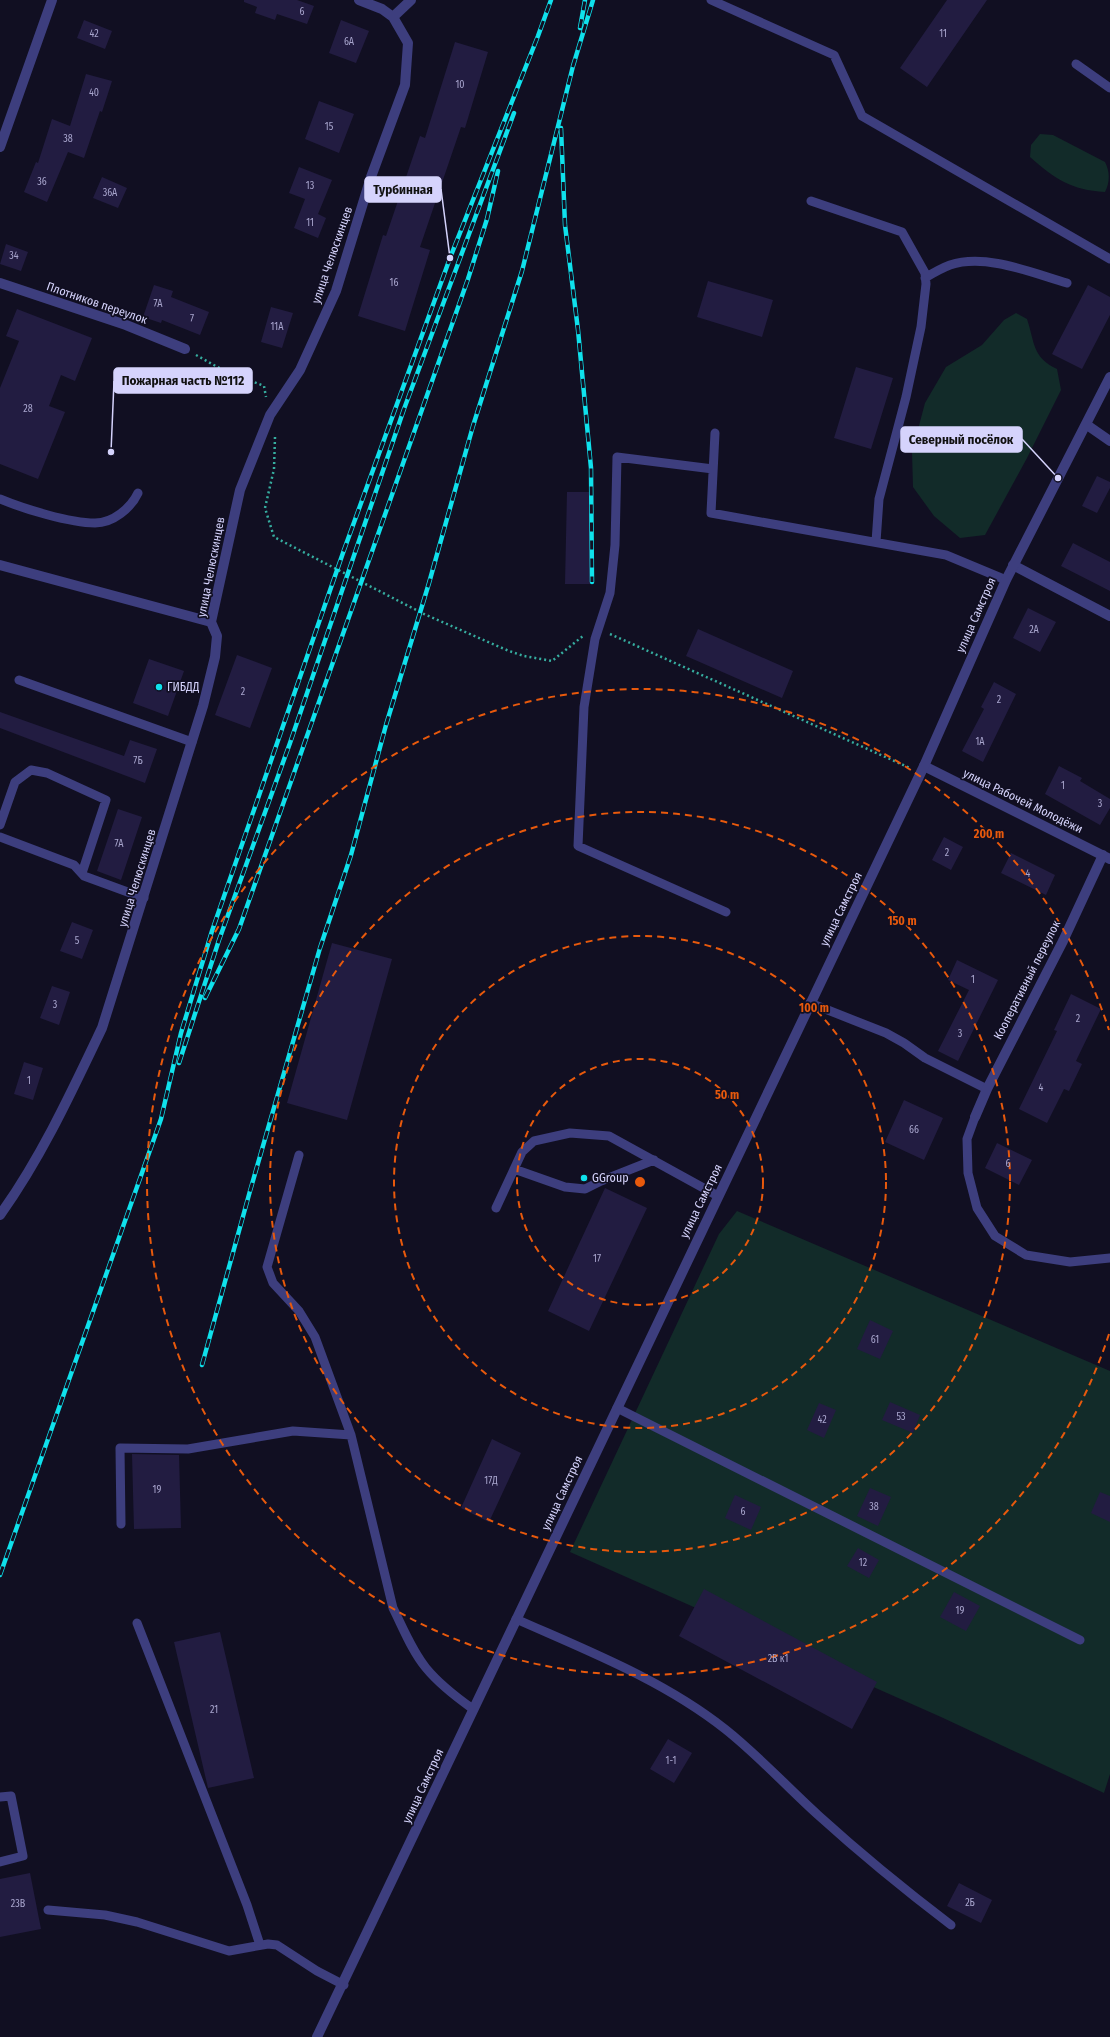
<svg xmlns="http://www.w3.org/2000/svg" width="1110" height="2037" font-family="'Fira Sans Condensed',sans-serif">
	<rect width="100%" height="100%" fill="#110f22"/>
	<path fill="#122b29" d="M1040,134L1053,135L1105,162C1110,172 1110,182 1105,192C1071,190 1055,179 1030,157L1031,145Z
		M1016,313L1027,319C1035,343 1032,357 1057,369L1061,390L1027,458L985,535L960,538L934,516L913,487L912,452L925,403L946,367L982,345L1004,320Z
		M737,1211L1110,1371V1774L1104,1793L941,1717L570,1552L719,1234Z"/>
	<path fill="#221c41" d="M244,0H297L314,6L307,24L277,14L275,20L255,13L257,7L244,2Z
		M947,0H987L927,87L900,68Z
		M84,20L112,31L105,49L77,38Z
		M341,20L369,31L356,63L329,53Z
		M455,42L488,52L465,128L461,127L420,247L430,250L405,331L358,316L383,235L386,236L420,136L425,138Z
		M86,74L112,81L102,112L100,111L84,158L68,152L47,202L24,192L36,162L38,163L52,119L70,126Z
		M319,101L354,114L339,153L305,139Z
		M299,167L332,180L318,214L326,218L318,238L294,228L305,199L289,193Z
		M102,177L127,188L118,208L93,198Z
		M6,244L28,252L21,271L0,264Z
		M708,281L773,300L762,337L697,317Z
		M154,285L173,291L171,297L209,312L200,335L162,320L161,323L143,317Z
		M1088,285L1110,297V315L1082,369L1052,354Z
		M271,307L293,313L282,348L261,342Z
		M17,309L92,338L75,381L61,375L49,406L65,412L38,479L0,464V388L19,341L6,336Z
		M856,367L893,378L871,449L834,438Z
		M1097,476L1110,482V488L1097,513L1082,506Z
		M567,492H591L590,584H565Z
		M1073,543L1110,562V591L1061,566Z
		M1028,608L1056,622L1040,652L1013,638Z
		M698,629L793,671L782,698L686,656Z
		M237,655L272,668L250,728L215,715Z
		M149,659L184,671L168,716L133,703Z
		M994,682L1016,694L983,762L962,751L984,709L981,707Z
		M0,712L124,756L130,740L157,749L145,783L0,728Z
		M1059,766L1082,778L1080,781L1110,799V808L1100,825L1045,794Z
		M118,809L142,817L121,880L97,871Z
		M944,837L963,847L951,870L932,860Z
		M1011,853L1055,875L1046,895L1001,873Z
		M72,922L93,930L82,959L60,951Z
		M332,943L392,959L347,1120L287,1103Z
		M957,960L998,980L958,1061L938,1051L969,990L948,980Z
		M52,986L70,992L59,1025L40,1018Z
		M1071,994L1101,1009L1076,1061L1082,1064L1069,1091L1064,1089L1047,1123L1019,1109L1057,1031L1054,1030Z
		M24,1062L43,1068L33,1100L14,1094Z
		M904,1100L943,1118L924,1160L885,1142Z
		M997,1143L1032,1160L1019,1185L985,1168Z
		M605,1188L647,1208L589,1331L548,1311Z
		M870,1320L893,1331L880,1359L857,1349Z
		M890,1402L920,1415L913,1433L882,1420Z
		M819,1403L836,1410L824,1438L807,1430Z
		M492,1439L521,1453L489,1522L461,1508Z
		M132,1454L179,1455L181,1528L134,1529Z
		M870,1488L891,1497L878,1526L857,1516Z
		M1100,1492L1110,1496V1522L1091,1513Z
		M735,1495L761,1507L751,1530L725,1518Z
		M858,1548L879,1560L869,1578L847,1566Z
		M704,1589L877,1682L852,1729L679,1636Z
		M954,1592L980,1606L966,1631L940,1617Z
		M220,1632L254,1778L208,1788L174,1642Z
		M668,1739L692,1753L674,1783L650,1769Z
		M30,1873L41,1929L0,1937V1879Z
		M959,1883L992,1900L981,1923L947,1906Z"/>
	<g fill="none" stroke-linecap="round" stroke-linejoin="round">
		<path stroke="#36ad9f" stroke-width="2.5" stroke-dasharray="2 3" stroke-linecap="butt" d="M196,355L221,369L264,386L266,397
			M275,437L274,469L265,508L274,537L424,614L509,651L524,656L552,661L583,636
			M610,634L910,768"/>
		<path stroke="#3d3e7e" stroke-width="9" d="M711,0L834,55L862,116L1110,259
			M1076,64L1110,88
			M811,201L902,232L925,273L926,284L921,327L906,397L879,499L876,542
			M925,278C933,273 942,268 950,265C986,253 1032,273 1067,283
			M715,433L711,513L946,555L1006,580
			M713,469L617,457L615,545L610,593L595,639L584,707L578,846L726,912
			M0,499C24,509 70,523 95,523C113,523 131,508 138,493
			M19,680L192,742
			M0,825L15,782L31,770L47,773L106,800L82,873
			M0,837L74,865L84,876L144,898
			M810,1003L886,1033L904,1043L925,1058L987,1089
			M975,1117L967,1139L968,1173L977,1208L995,1236L1026,1255L1070,1262L1110,1258
			M299,1155L267,1267L273,1283L299,1311L315,1337L351,1435L393,1608C403,1628 412,1651 426,1668C440,1685 456,1697 473,1709
			M514,1169L565,1187L585,1189L601,1181L654,1160
			M496,1208L522,1152L534,1141L570,1133L609,1136L718,1196
			M617,1408L1080,1640
			M121,1524L120,1448L188,1449L293,1431L351,1435
			M516,1619C588,1651 663,1680 725,1729C758,1755 787,1787 818,1815C861,1854 905,1890 951,1925
			M137,1623L247,1905L260,1945
			M0,1797L11,1796L23,1856L0,1862
			M48,1910L105,1915L137,1922L229,1951L268,1944L277,1945L317,1971L344,1985"/>
		<path stroke="#3d3e7e" stroke-width="10" d="M393,17L411,0
			M0,147L52,0
			M0,283L126,325L185,349
			M1087,425L1110,441
			M0,565L211,622
			M1013,565L1110,616
			M924,766L1110,859
			M975,1117L987,1089L1063,941L1103,855
			M0,1215C41,1158 72,1091 102,1028L203,706L215,657L217,636L211,622L240,490L270,415L300,370L336,291L371,177L405,85L408,43L393,17L382,9L359,0"/>
		<path stroke="#3d3e7e" stroke-width="10" d="M317,2037L924,766L1006,580L1110,377"/>
		<defs>
			<path id="rail" d="M580,28L585,0
				M561,128L565,225L578,330L591,468L592,582
				M205,998L239,929L468,279L487,219L498,171
				M179,1063L219,940L290,743L404,409L514,113
				M202,1365L250,1191L320,948L351,855L386,725L429,583L473,426L522,271L573,66L593,0
				M0,1575L161,1119L181,1033L212,931L344,550L450,258L538,36L551,0"/>
		</defs>
		<use href="#rail" stroke="#0fe1ec" stroke-width="4.5"/>
		<use href="#rail" stroke="#110f22" stroke-width="3" stroke-dasharray="9" stroke-linecap="butt"/>
	</g>
	<g fill="none" stroke="#e8590c" stroke-width="2" stroke-dasharray="7 5">
		<circle cx="640" cy="1182" r="123"/>
		<circle cx="640" cy="1182" r="246"/>
		<circle cx="640" cy="1182" r="370"/>
		<path d="M1109 1334A493 493 0 1 1 1109 1030"/>
	</g>
	<g fill="#0fe1ec" stroke="#110f22" stroke-width="1.5">
		<circle cx="159" cy="687" r="4"/>
		<circle cx="584" cy="1178" r="4"/>
	</g>
	<g text-anchor="middle" dominant-baseline="central" stroke-width="3.5" stroke-linejoin="round" paint-order="stroke">
		<g font-size="10" fill="#a8a5cd">
			<text x="302" y="12">6</text>
			<text x="94" y="34">42</text>
			<text x="943" y="34">11</text>
			<text x="349" y="42">6А</text>
			<text x="460" y="85">10</text>
			<text x="94" y="93">40</text>
			<text x="329" y="127">15</text>
			<text x="68" y="139">38</text>
			<text x="42" y="182">36</text>
			<text x="310" y="186">13</text>
			<text x="110" y="193">36А</text>
			<text x="310" y="223">11</text>
			<text x="14" y="256">34</text>
			<text x="394" y="283">16</text>
			<text x="158" y="304">7А</text>
			<text x="192" y="319">7</text>
			<text x="277" y="327">11А</text>
			<text x="28" y="409">28</text>
			<text x="1034" y="630">2А</text>
			<text x="243" y="692">2</text>
			<text x="999" y="700">2</text>
			<text x="980" y="742">1А</text>
			<text x="138" y="761">7Б</text>
			<text x="1063" y="786">1</text>
			<text x="1100" y="804">3</text>
			<text x="119" y="844">7А</text>
			<text x="947" y="853">2</text>
			<text x="1028" y="874">4</text>
			<text x="77" y="941">5</text>
			<text x="973" y="980">1</text>
			<text x="55" y="1005">3</text>
			<text x="1078" y="1019">2</text>
			<text x="960" y="1034">3</text>
			<text x="29" y="1081">1</text>
			<text x="1041" y="1088">4</text>
			<text x="914" y="1130">66</text>
			<text x="1008" y="1164">6</text>
			<text x="597" y="1259">17</text>
			<text x="875" y="1340">61</text>
			<text x="901" y="1417">53</text>
			<text x="822" y="1420">42</text>
			<text x="491" y="1481">17Д</text>
			<text x="157" y="1490">19</text>
			<text x="874" y="1507">38</text>
			<text x="743" y="1512">6</text>
			<text x="863" y="1563">12</text>
			<text x="960" y="1611">19</text>
			<text x="778" y="1659">2В к1</text>
			<text x="214" y="1710">21</text>
			<text x="671" y="1761">1-1</text>
			<text x="970" y="1903">2Б</text>
			<text x="18" y="1904">23В</text>
		</g>
		<g font-size="12" fill="#d5d3fc" stroke="#110f22">
			<text transform="translate(332 255) rotate(-71)">улица Челюскинцев</text>
			<text transform="translate(97 303) rotate(19)">Плотников переулок</text>
			<text transform="translate(211 567) rotate(-79)">улица Челюскинцев</text>
			<text transform="translate(976 615) rotate(-66)">улица Самстроя</text>
			<text transform="translate(1023 801) rotate(26)">улица Рабочей Молодёжи</text>
			<text transform="translate(137 878) rotate(-73)">улица Челюскинцев</text>
			<text transform="translate(841 909) rotate(-64)">улица Самстроя</text>
			<text transform="translate(1027 980) rotate(-63)">Кооперативный переулок</text>
			<text transform="translate(701 1201) rotate(-64)">улица Самстроя</text>
			<text transform="translate(562 1493) rotate(-65)">улица Самстроя</text>
			<text transform="translate(423 1786) rotate(-65)">улица Самстроя</text>
		</g>
		<g font-size="12" fill="#d5d3fc" stroke="#110f22" text-anchor="start">
			<text x="167" y="687">ГИБДД</text>
			<text x="592" y="1178">GGroup</text>
		</g>
	</g>
	<circle cx="640" cy="1182" r="6" fill="#e8590c" stroke="#110f22" stroke-width="2"/>
	<g font-size="12" text-anchor="middle" font-weight="bold" fill="#e8590c" stroke="#110f22" stroke-width="3.5" stroke-linejoin="round" paint-order="stroke">
		<text x="989" y="838">200 m</text>
		<text x="902" y="925">150 m</text>
		<text x="814" y="1012">100 m</text>
		<text x="727" y="1099">50 m</text>
	</g>
	<path fill="none" stroke="#d5d3fc" stroke-width="1.5" d="M450 258L441 189M111 452L114 381M1058 478L1022 439"/>
	<g fill="#d5d3fc" stroke="#110f22" stroke-width="1.5">
		<circle cx="450" cy="258" r="4"/>
		<circle cx="111" cy="452" r="4"/>
		<circle cx="1058" cy="478" r="4"/>
	</g>
	<g fill="#d5d3fc" stroke="#d5d3fc" stroke-width="1.5">
		<rect x="365" y="177" width="76" height="25" rx="4"/>
		<rect x="114" y="368" width="138" height="25" rx="4"/>
		<rect x="901" y="427" width="121" height="25" rx="4"/>
	</g>
	<g font-size="13" text-anchor="middle" font-weight="bold" fill="#111">
		<text x="403" y="194">Турбинная</text>
		<text x="183" y="385">Пожарная часть №112</text>
		<text x="961" y="444">Северный посёлок</text>
	</g>
</svg>
